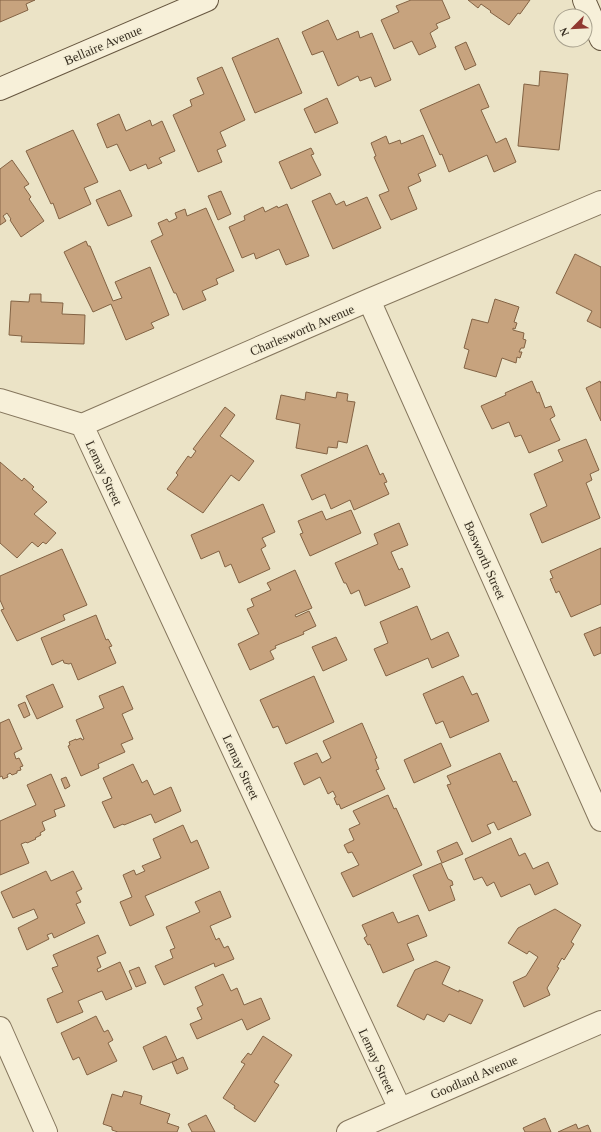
<svg xmlns="http://www.w3.org/2000/svg" width="601" height="1132" font-family="'Times New Roman',serif">
	<rect width="100%" height="100%" fill="#ebe3c6"/>
	<path fill="#c7a37e" stroke="#836344" d="M0,0H35L26,4L28,10L0,22Z
		M411,0H442L450,18L436,24L438,28L430,33L436,47L419,55L412,41L394,49L381,20L399,12L396,6Z
		M468,0H530L520,14L518,13L509,25L490,12L491,11L481,4L478,8Z
		M328,20L337,40L358,31L360,38L372,33L391,80L375,87L371,77L360,81L358,76L338,86L323,51L312,55L302,32Z
		M278,38L302,93L255,113L232,58Z
		M466,42L476,65L465,70L455,47Z
		M222,67L245,120L220,132L226,146L217,150L222,162L198,172L173,115L192,106L190,100L204,94L197,78Z
		M540,71L568,74L559,150L518,146L524,84L539,86Z
		M479,84L489,107L481,110L496,143L506,138L516,162L494,172L487,155L449,172L442,154L440,155L420,110Z
		M327,98L338,123L315,133L304,109Z
		M119,114L126,131L150,120L152,126L162,121L175,151L159,158L162,163L148,169L146,164L130,171L117,144L107,148L97,124Z
		M73,130L98,182L84,188L91,204L59,219L53,203L51,204L26,151Z
		M423,135L436,166L418,174L421,181L408,187L417,209L391,220L379,195L389,191L374,157L376,156L371,143L386,136L389,144L400,140L401,144Z
		M311,148L314,154L311,155L321,175L291,189L279,162Z
		M12,160L29,184L24,187L31,197L29,199L44,221L21,237L10,220L11,219L7,213L3,216L6,221L0,225V169Z
		M120,190L132,216L108,226L96,200Z
		M221,191L231,214L218,220L208,196Z
		M330,193L336,205L344,201L346,206L367,197L381,228L333,249L312,201Z
		M287,204L309,256L286,265L279,249L256,259L254,253L242,258L229,227L245,220L244,216L263,207L265,212L277,206L278,208Z
		M206,208L234,271L216,279L218,284L202,291L206,300L183,310L176,293H174L151,241L163,235L158,223L167,219L169,222L177,218L175,213L185,209L187,216Z
		M86,241L88,246H90L113,301L122,298L115,282L150,267L169,315L151,323L154,328L126,340L111,304L93,312L64,252Z
		M575,254L601,267V328L587,321L592,311L556,293Z
		M30,294H41V302L63,303L62,314L85,315L84,344L21,342L22,336L9,335L11,301L29,302Z
		M495,299L519,307L514,322L517,323L515,329L513,328V330L524,333L523,339L526,340L524,348H521L519,352H522L520,358L517,357L516,363L502,358L496,377L464,368L469,350L464,348L472,319L488,323Z
		M532,381L537,393L539,392L545,408L551,406L555,416L550,419L560,440L529,453L521,435L515,437L509,422L492,429L481,406L506,395L505,393Z
		M600,381L601,384V421L586,388Z
		M306,392L336,398L337,392L348,394L347,401L355,402L347,443L338,441L337,448L328,447L327,454L296,448L300,424L276,419L281,395L305,400Z
		M225,407L235,415L220,436L254,461L239,481L231,475L203,513L167,489L178,475L176,473L188,456L191,458L196,451L193,449Z
		M586,439L599,470L590,474L592,480L586,483L600,518L542,543L530,514L547,506L534,474L563,461L558,450Z
		M367,445L380,475L383,473L387,482L384,483L389,494L354,510L350,500L331,509L325,494L312,500L301,475Z
		M0,462L22,481L24,478L34,487L32,489L47,502L34,514L56,533L46,544L43,542L38,547L32,542L17,558L0,543Z
		M263,504L275,532L262,538L266,546L261,549L270,569L239,583L231,564L225,567L219,551L201,559L191,535Z
		M351,510L361,533L310,556L300,534L303,533L298,521L322,511L326,520Z
		M399,523L408,545L391,552L399,570L402,568L410,587L365,606L359,590L351,594L346,583H344L335,563L378,544L374,534Z
		M601,548V604L571,617L559,591L556,593L550,579L553,578L550,571Z
		M62,549L87,605L63,615L65,620L17,641L1,610L4,609L0,600V576Z
		M295,570L312,608L295,615L296,617L309,611L316,626L303,632L304,634L275,646L276,648L270,651L274,659L250,670L238,644L259,634L247,609L254,606L251,599L271,590L267,583Z
		M417,606L431,640L448,632L459,656L432,668L428,658L386,676L374,649L388,643L380,622Z
		M96,615L106,640L108,639L112,646L109,647L116,663L78,680L71,663L69,664L64,663L63,660L52,665L41,638Z
		M601,627V653L594,656L584,634Z
		M336,637L347,660L323,671L312,647Z
		M314,676L334,722L286,744L278,726L273,728L260,700Z
		M463,676L472,695L477,693L489,721L450,738L443,721L436,724L423,694Z
		M53,684L63,707L37,719L26,696Z
		M123,686L133,709L122,714L133,739L121,744L125,752L98,764L99,768L81,776L68,746L70,745L69,742L76,739V740L81,738L82,740L84,739L76,720L104,708L99,696Z
		M25,702L30,715L24,718L18,705Z
		M9,719L22,749L14,753L16,759L19,758L23,766L20,767L21,770L17,771V773L12,775L10,773L7,775L8,777L3,779L2,776L0,777V723Z
		M362,723L377,758L375,759L379,769L376,770L385,789L341,809L339,804L337,805L334,798L336,797L333,791L328,794L320,777L304,785L294,763L317,753L322,763L331,758L323,741Z
		M441,743L451,766L414,783L404,760Z
		M500,753L513,782L516,781L531,815L498,830L494,822L487,825L491,833L472,842L447,785L451,784L447,776Z
		M133,764L142,783L147,780L154,795L171,787L181,811L155,823L151,814L124,825L123,824L114,828L102,802L112,798L103,778Z
		M51,774L65,806L54,810L56,816L42,822L45,830L40,833L41,835L35,838L36,839L27,843L26,842L21,844L29,863L0,875V821L36,805L27,785Z
		M66,777L70,786L65,789L61,779Z
		M388,795L394,809L396,808L422,865L353,897L341,873L359,865L352,852L348,853L344,845L354,840L349,829L360,824L353,811Z
		M183,825L191,843L197,840L209,868L145,896L154,915L130,926L120,902L132,897L123,875L134,870L136,875L145,871L142,866L161,858L153,839Z
		M511,838L519,856L525,853L533,869L548,862L558,884L535,895L530,884L501,897L494,882L487,886L482,877L474,880L465,859Z
		M457,842L463,854L442,863L437,851Z
		M441,863L448,879L452,881L453,885L450,886L455,900L429,911L413,875Z
		M46,871L51,881L73,871L82,889L76,892L81,902L76,904L85,923L54,938L52,933L47,935L49,939L27,950L18,928L38,918L34,909L13,918L1,892Z
		M220,891L231,917L210,926L216,940L219,938L224,948L228,946L234,959L215,967L214,963L164,985L155,966L173,958L170,950L175,948L166,927L200,912L195,902Z
		M555,909L581,925L571,942L574,944L564,960L562,958L557,967L559,968L547,988L550,995L524,1007L513,982L526,976L538,957L529,951L527,954L508,943L518,928Z
		M393,912L398,923L418,915L427,936L407,944L414,960L383,973L370,944L368,945L364,938L367,936L362,925Z
		M98,935L106,953L97,957L101,967L97,969L98,972L120,962L132,989L106,1000L102,991L78,1001L83,1012L57,1023L47,999L63,992L52,968L58,966L53,955Z
		M436,961L450,967L442,984L459,992V990L483,1000L471,1024L449,1014L444,1022L427,1014L424,1020L397,1006L415,970Z
		M139,967L146,983L136,987L129,971Z
		M223,974L231,991L237,988L244,1005L261,998L270,1019L247,1030L242,1019L197,1039L190,1024L202,1019L197,1008L203,1005L195,987Z
		M96,1016L104,1032L108,1030L113,1040L108,1043L117,1061L87,1075L79,1057L73,1060L61,1033Z
		M166,1036L177,1060L153,1070L143,1047Z
		M263,1036L292,1055L274,1082L279,1085L255,1122L234,1108L235,1106L223,1098L245,1064L241,1062L248,1053L251,1055Z
		M183,1057L188,1069L177,1074L172,1062Z
		M124,1091L142,1096L140,1104L170,1114L167,1123L179,1127L177,1132H118L112,1130V1127L103,1124L112,1094L122,1097Z
		M206,1115L215,1132H192L188,1124Z
		M545,1118L551,1132H525L523,1128Z
		M576,1124L578,1129L588,1125L591,1132H558Z"/>
	<g fill="none" stroke-linecap="round" stroke-linejoin="round">
		<defs>
			<path id="street" d="M369,300L601,820
				M0,400L82,425L369,300L601,202
				M82,425L400,1109
				M0,1028L46,1132
				M348,1132L601,1022"/>
			<path id="secondary" d="M584,0L601,39
				M0,89L207,0"/>
		</defs>
		<use href="#street" stroke="#85765d" stroke-width="24"/>
		<use href="#secondary" stroke="#675740" stroke-width="24"/>
		<use href="#street" stroke="#f7f0d9" stroke-width="22"/>
		<use href="#secondary" stroke="#f7f0d9" stroke-width="22"/>
	</g>
	<g text-anchor="middle" dominant-baseline="central" stroke-width="3" stroke-linejoin="round" paint-order="stroke">
		<g font-size="13" fill="#362d20" stroke="#f3edd5">
			<text transform="translate(103 45) rotate(-23)">Bellaire Avenue</text>
			<text transform="translate(302 330) rotate(-23)">Charlesworth Avenue</text>
			<text transform="translate(104 473) rotate(65)">Lemay Street</text>
			<text transform="translate(485 560) rotate(66)">Bosworth Street</text>
			<text transform="translate(241 767) rotate(65)">Lemay Street</text>
			<text transform="translate(377 1061) rotate(65)">Lemay Street</text>
			<text transform="translate(474 1077) rotate(-23)">Goodland Avenue</text>
		</g>
	</g>
	<g transform="translate(573 28) rotate(246)"><circle r="19" fill="#f3edd5" stroke="#a7a08d"/>
	<path d="M0-3L7 15L0 10L-7 15Z" fill="#903931"/>
	<text y="-6" font-size="11" font-weight="bold" text-anchor="middle" fill="#362d20">N</text>
	</g>
</svg>
